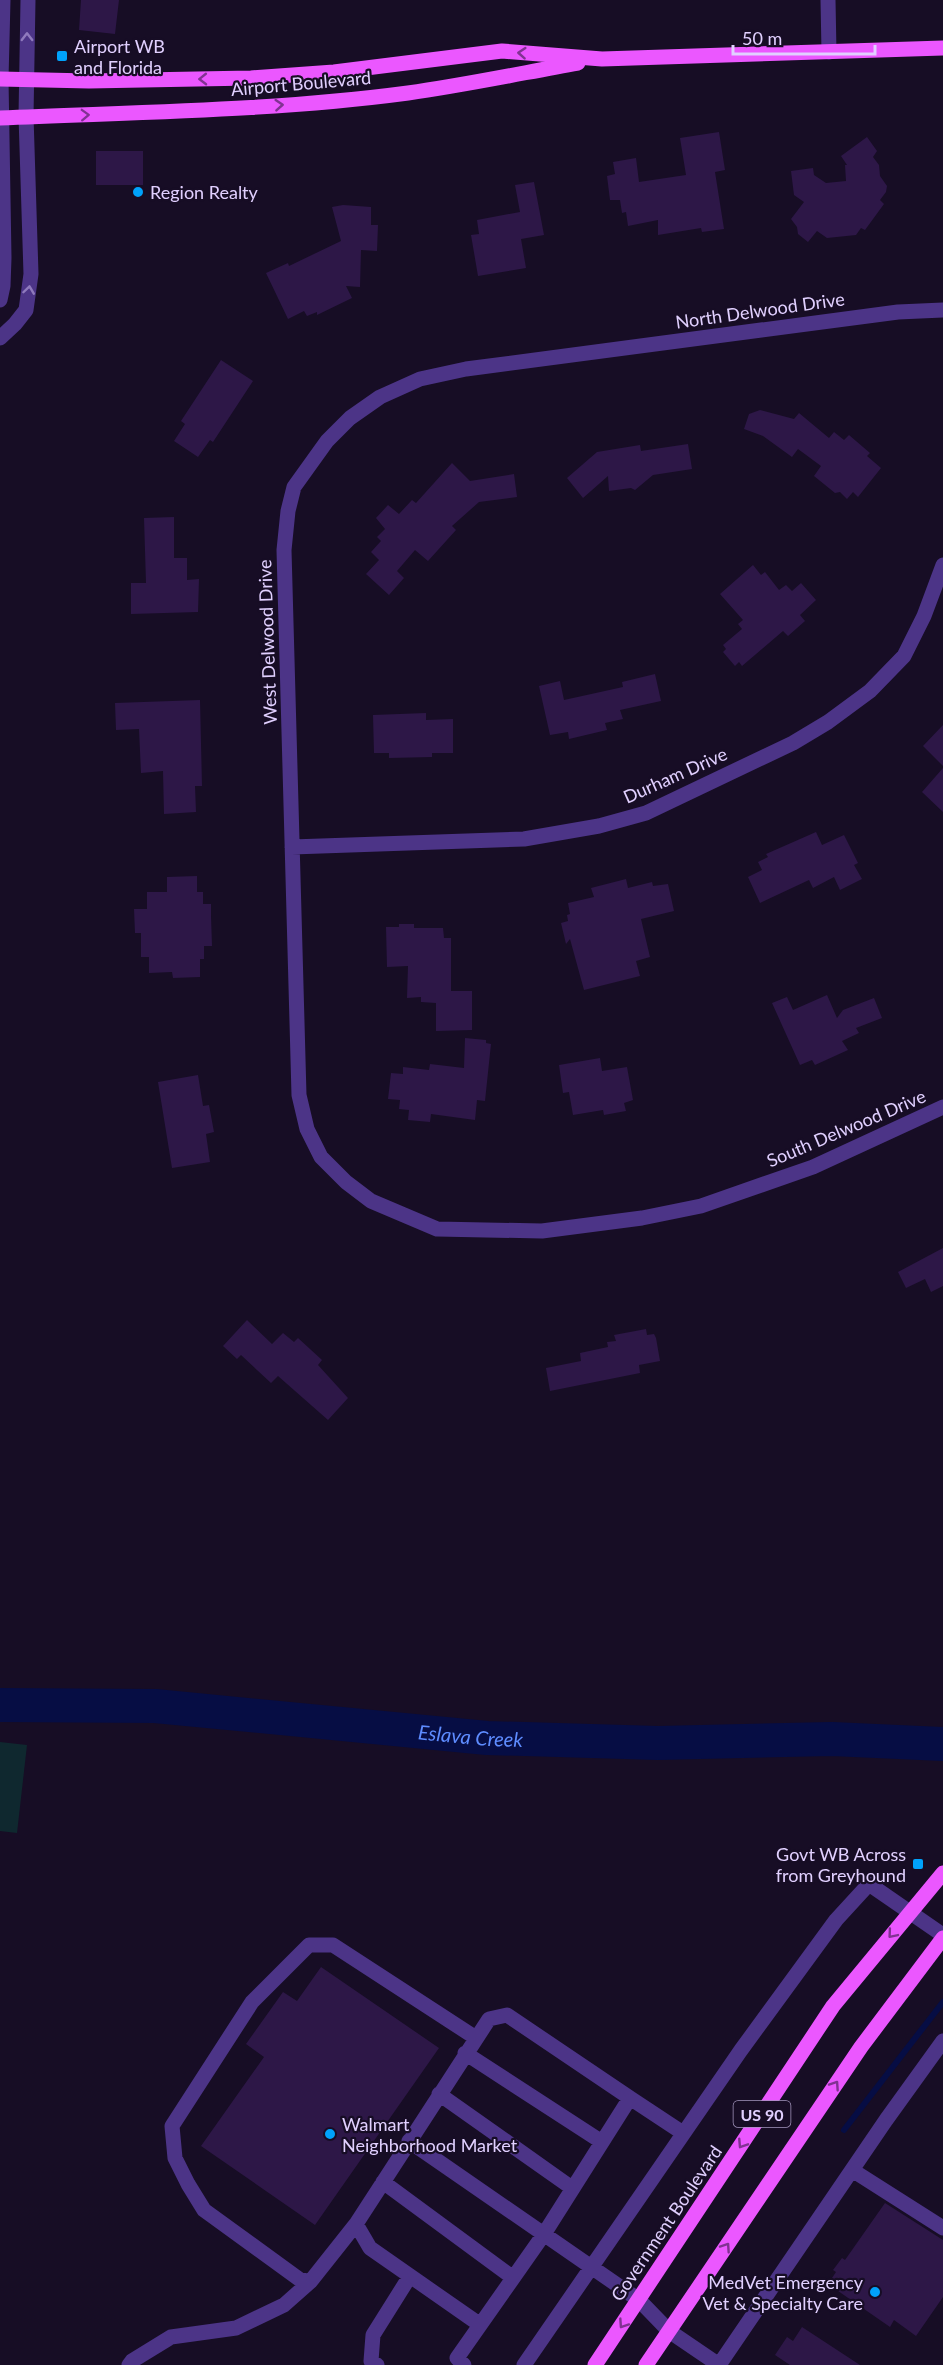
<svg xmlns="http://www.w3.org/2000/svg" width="943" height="2365" font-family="Lato,sans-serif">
	<rect width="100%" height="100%" fill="#170d25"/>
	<path fill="#0f282f" d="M0,1742L27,1745L17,1833L0,1831Z"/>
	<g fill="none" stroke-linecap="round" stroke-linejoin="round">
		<path stroke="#060d44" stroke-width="6" d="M844,2130L943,2002"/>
		<path stroke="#060d44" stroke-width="34" id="s1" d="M0,1705L155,1706L487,1738L658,1743L832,1739L943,1744"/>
	</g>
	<path fill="#2d1747" d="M81,0H119L115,34L79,30Z
		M719,132L725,170L715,172L724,229L702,232L701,228L658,235V220L628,226L626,212L622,213L620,200H610L607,176L615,174L613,162L636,158L639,182L686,175L680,138Z
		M867,137L877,151L873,157L879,165L880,176L887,186L886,192L880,200L884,204L865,230L861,228L856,235L827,238L817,231L808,242L798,234L797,227L791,219L804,202L794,195L791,171L813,168L814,175L826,183L846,181L845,165H847L841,156Z
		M96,151H143V185H96Z
		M534,182L544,235L521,239L526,268L478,276L471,235L479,234L477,220L520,212L515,185Z
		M343,205L371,207V225H378L377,251L361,250L360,287L346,286L352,298L317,315V312L307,316L304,311L288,319L266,273L288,263L289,266L341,241L332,207Z
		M221,360L253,381L213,442L210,440L198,457L174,441L185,424L181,421Z
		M760,410L794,419L799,413L829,438L834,432L844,440L849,435L870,453L867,456L881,468L858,497L853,492L847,499L840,492L835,493L814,476L821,466L798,449L792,457L763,436L744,429L749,414Z
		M688,444L692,469L653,475L635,490L631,488L609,491L608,476L583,498L567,478L597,452L640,445L641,451Z
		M452,463L470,481L514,474L517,497L479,502L452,526L456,530L428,561L415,550L397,571L404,578L389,595L366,574L379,560L371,552L381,541L377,537L385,529L376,518L388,505L399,514L412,500L416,503Z
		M174,517V558H187V580L199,579L198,612L131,614V583H146L144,518Z
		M753,565L761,575L765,572L779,590L786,585L792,591L801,583L816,600L800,615L805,621L788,636L783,631L742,666L739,662L735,666L723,652L726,649L723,645L742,629L738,624L743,620L720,594Z
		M655,674L661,701L620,710L623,719L605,723L607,730L569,739L568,732L550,735L539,686L560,681L564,700L623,687L622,682Z
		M200,700L202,786H195L196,812L164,814L163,771L141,773L139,729L116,730L115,703Z
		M426,713V720L453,719V753H432V757L389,758V753H374L373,715Z
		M943,725V766L923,746Z
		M943,768V812L922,792Z
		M816,832L822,845L844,835L858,863L854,865L862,879L840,890L834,877L813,888L809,880L760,903L748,877L762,870L758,862L768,857L766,854Z
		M197,876V892H203V904H211V916L212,946H204V959H200V977L173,978L172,972L149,973V957H141V933H135L134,909H147V892H167V877Z
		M626,879L628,888L652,882L653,886L668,884L674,911L641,919L650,957L636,961L640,976L584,990L570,939L566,944L561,923L568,921L567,915L570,914L568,903L594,897L591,888Z
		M399,924H414V928H443L444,938H451V991H472V1030L436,1031V1003L421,1002V997L407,998L408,966L387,967L386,927H399Z
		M827,995L837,1018L843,1010L874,998L882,1018L856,1028L859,1033L842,1041L848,1050L815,1065L812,1060L800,1065L772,1003L787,997L793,1010Z
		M465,1038L486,1040V1043L491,1044L485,1101L477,1100L475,1120L431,1114L430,1122L408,1120L409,1110L399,1109L400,1100L388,1099L391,1073L403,1074V1067L429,1070L430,1064L464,1068Z
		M600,1058L602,1071L627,1067L633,1100L624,1103L626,1111L604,1115L603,1110L573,1115L569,1092L563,1093L559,1065Z
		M198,1075L203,1106L209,1105L214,1132L206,1134L210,1162L172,1168L158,1082Z
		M943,1248V1286L931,1292L925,1279L906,1288L898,1272Z
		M247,1320L272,1344L283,1333L294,1342L298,1338L322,1360L318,1365L348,1398L328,1420L278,1376L271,1383L241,1355L237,1359L223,1346Z
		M646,1329L647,1335L654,1334L656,1338L660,1361L639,1365L640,1373L550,1391L546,1368L581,1361L580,1353L608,1347L607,1342L616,1341L614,1335Z
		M321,1967L439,2048L315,2225L201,2146L264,2057L246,2044L283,1992L297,2001Z
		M885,2203L943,2240V2297L916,2336L894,2320L890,2327L828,2284L836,2272L833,2270L842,2258L845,2260Z
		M802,2327L860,2365H790L775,2355L787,2337L793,2341Z"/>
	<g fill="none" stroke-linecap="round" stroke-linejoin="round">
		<path stroke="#4c3487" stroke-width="15" d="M828,0L829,52
			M0,300L3,286L4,258L1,79L3,0
			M943,310L898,312L466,369L420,379L380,397L350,418L327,441L294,487L288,511L284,550L299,1095L307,1129L321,1157L346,1182L371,1201L437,1229L542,1231L642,1218L701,1206L813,1167L943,1107
			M0,338L15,324L26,310L31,274L26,116L28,0
			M292,847L524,839L599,826L646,813L793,743L828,722L870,691L904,656L924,616L943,565
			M465,2053L602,2142
			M439,2094L572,2188
			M630,2098L683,2133
			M409,2141L639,2300L669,2331L719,2365
			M852,2170L943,2228
			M383,2182L512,2277
			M356,2224L310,2282L299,2279L204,2210L188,2184L175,2158L172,2126L252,2002L309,1945H333L476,2038
			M129,2365L132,2361L171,2337L236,2328L284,2305L310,2282
			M377,2365L371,2361L373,2335L410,2276
			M464,2365L457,2358L544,2234L630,2098L507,2015L489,2019L356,2224L370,2248L479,2324
			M524,2365L741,2050L836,1920L869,1884L943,1935
			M719,2365L886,2120L943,2041"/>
		<path stroke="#eb57ff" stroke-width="15" d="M0,79L89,81L251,78L334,72L502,51L602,59L943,48
			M0,118C136,112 273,111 408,93C465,85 522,73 578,63
			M595,2365L833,2006L943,1873
			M646,2365L861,2047L943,1938"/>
	</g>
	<defs><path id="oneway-chevron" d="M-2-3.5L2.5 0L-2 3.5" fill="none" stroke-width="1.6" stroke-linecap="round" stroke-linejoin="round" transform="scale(1.5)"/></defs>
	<g stroke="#8f7abd">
		<use href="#oneway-chevron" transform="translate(27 37) rotate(-90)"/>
		<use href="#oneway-chevron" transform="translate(29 290) rotate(-82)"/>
	</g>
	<g stroke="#813292">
		<use href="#oneway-chevron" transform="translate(522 53) rotate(-176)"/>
		<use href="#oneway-chevron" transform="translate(203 79) rotate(179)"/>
		<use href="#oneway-chevron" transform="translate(279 105) rotate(-4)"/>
		<use href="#oneway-chevron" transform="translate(85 115) rotate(-2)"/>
		<use href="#oneway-chevron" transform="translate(892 1934) rotate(130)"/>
		<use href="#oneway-chevron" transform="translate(835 2085) rotate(-56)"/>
		<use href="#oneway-chevron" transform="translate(742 2144) rotate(123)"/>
		<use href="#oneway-chevron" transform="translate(726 2247) rotate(-56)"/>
		<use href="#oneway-chevron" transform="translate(623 2324) rotate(124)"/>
	</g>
	<g fill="#00a2fb" stroke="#170d25" stroke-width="2">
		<rect x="56" y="50" width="12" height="12" rx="3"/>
		<circle cx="138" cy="192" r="6"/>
		<rect x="912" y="1858" width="12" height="12" rx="3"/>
		<circle cx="330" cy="2134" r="6"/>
		<circle cx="875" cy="2292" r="6"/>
	</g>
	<g text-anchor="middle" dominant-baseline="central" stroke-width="4.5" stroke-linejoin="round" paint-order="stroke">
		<rect fill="#170d25" stroke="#a496be" stroke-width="1.5" x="733.5" y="2101" width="57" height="26" rx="4.5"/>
		<g font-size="16" font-weight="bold" fill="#e1d0ff">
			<text x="762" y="2114">US 90</text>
		</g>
		<g font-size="18" fill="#e1d0ff" stroke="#170d25" text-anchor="start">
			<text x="74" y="46">Airport WB<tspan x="74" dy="21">and Florida</tspan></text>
			<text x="150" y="192">Region Realty</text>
			<text x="906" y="1854" text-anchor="end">Govt WB Across<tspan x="906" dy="21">from Greyhound</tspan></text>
			<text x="342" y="2124">Walmart<tspan x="342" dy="21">Neighborhood Market</tspan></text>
			<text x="863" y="2282" text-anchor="end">MedVet Emergency<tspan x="863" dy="21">Vet &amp; Specialty Care</tspan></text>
		</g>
		<g font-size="18" fill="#e1d0ff" stroke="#170d25">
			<text transform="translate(301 83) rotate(-5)">Airport Boulevard</text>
			<text transform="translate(760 310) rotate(-8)">North Delwood Drive</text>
			<text transform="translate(267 642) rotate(-92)">West Delwood Drive</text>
			<text transform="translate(675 775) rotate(-24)">Durham Drive</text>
			<text transform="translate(846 1128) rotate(-23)">South Delwood Drive</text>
			<text transform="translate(666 2223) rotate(-56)">Government Boulevard</text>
		</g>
		<g font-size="20" font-style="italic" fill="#5e8cff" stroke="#170d25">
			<text stroke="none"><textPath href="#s1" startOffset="472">Eslava Creek</textPath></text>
		</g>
	</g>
	<path d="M733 45v9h142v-9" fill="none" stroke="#e1d0ff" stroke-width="3"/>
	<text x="742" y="45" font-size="18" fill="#e1d0ff" stroke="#170d25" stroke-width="4.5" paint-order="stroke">50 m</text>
</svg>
